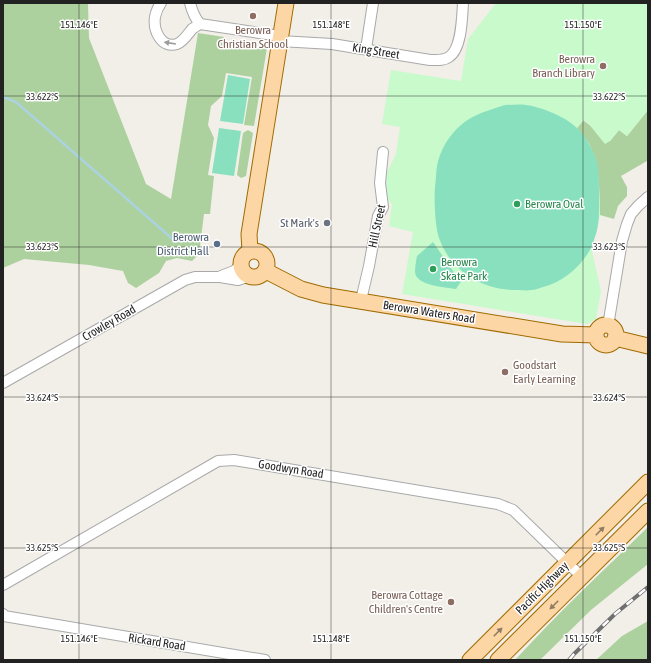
<svg xmlns="http://www.w3.org/2000/svg" width="651" height="663" font-family="'Asap Condensed',sans-serif">
	<rect width="100%" height="100%" fill="#f2efe9"/>
	<path fill="#add19e" d="M3,3H88L89,38L146,184L171,199L198,33L224,37L223,43L258,49L259,46L264,45L267,48L254,126L244,125L252,77L226,73L222,96L211,106L208,125L214,138L208,175L214,176L210,214H204L199,254L192,261L177,258L166,261L159,273L136,288L128,283L123,271L89,265L24,259L3,268Z
		M648,110V159L647,161L621,176L627,187V196L618,206L614,219L600,215L599,186L596,160L577,128L583,120L610,141L619,130L627,136Z
		M248,130L253,133L246,176L241,178L237,175L243,133Z
		M648,527V564L591,610L540,660H515C557,614 603,571 648,527Z
		M648,621V660H596L622,636Z"/>
	<path fill="#c8facc" d="M496,3H648V110L627,136L619,130L610,141L605,144L588,123L584,120L577,128L589,143L596,160L599,186L600,215L597,230L591,247L601,291L596,319L587,324L402,294L413,232L389,226L392,204L384,196L382,182L396,154L400,127L382,124L391,70L461,81L468,39Z"/>
	<path fill="#88e0be" d="M228,75L250,79L243,124L220,121Z
		M505,105C512,105 519,104 526,105C542,107 566,117 577,128C586,137 592,148 596,159C599,169 599,183 599,192C599,206 600,221 596,234C594,239 593,244 591,248C581,267 563,282 543,287C539,288 535,290 531,290C527,291 523,290 519,290C484,291 451,272 439,238C435,226 434,200 435,187C436,180 436,172 437,166C440,150 449,135 461,125C473,114 490,110 505,105Z
		M219,128L241,131L234,176L212,173Z
		M433,242L455,274L462,280L456,289C445,287 416,286 415,272C415,267 416,261 417,256Z"/>
	<g fill="none" stroke-linecap="round" stroke-linejoin="round">
		<path stroke="#aad3df" stroke-width="2.5" d="M3,97L16,102L176,242"/>
		<defs>
			<path id="street" d="M161,3C158,7 156,12 155,17C153,30 161,49 177,44C183,42 188,34 192,29C195,27 198,25 200,24
				M190,3C192,11 194,17 200,24L280,36
				M280,41L332,44L430,60C437,60 443,61 449,57C462,49 462,17 463,3
				M366,49L373,3
				M221,276L234,271L241,265
				M361,300L369,266L378,216L383,207L380,183L383,152
				M608,326L622,241L627,224L631,214L638,206L648,197
				M3,383L185,280L195,277H220L238,280L250,276
				M3,585L218,461L234,460L498,504L513,510L582,577
				M3,614L4,616L265,660"/>
			<path id="primary" d="M241 264a13 13 0 1 1 26 0a13 13 0 1 1-26 0Z
				M250,251L249,234L286,3
				M266,271L301,289L323,295L562,334L596,335
				M596 335a10 10 0 1 1 20 0a10 10 0 1 1-20 0Z
				M615,338L648,346
				M470,660L648,482
				M498,660L648,511"/>
		</defs>
		<use href="#street" stroke="#a9a9a9" stroke-width="12"/>
		<use href="#primary" stroke="#a06b00" stroke-width="17"/>
		<use href="#street" stroke="#fff" stroke-width="10"/>
		<use href="#primary" stroke="#fcd6a4" stroke-width="15"/>
		<defs>
			<path id="rail" d="M569,660L574,654L615,614L648,587"/>
		</defs>
		<use href="#rail" stroke="#707070" stroke-width="4"/>
		<use href="#rail" stroke="#fff" stroke-width="2.5" stroke-dasharray="8" stroke-linecap="butt"/>
	</g>
	<defs><path id="oneway-solid" d="M-6-.8H1V-3.2L6.5 0L1 3.2V.8H-6Z"/></defs>
	<use fill="#9c9c9c" href="#oneway-solid" transform="translate(170 43) rotate(-171)"/>
	<g fill="#8f7c63">
		<use href="#oneway-solid" transform="translate(600 531) rotate(-45)"/>
		<use href="#oneway-solid" transform="translate(554 605) rotate(135)"/>
		<use href="#oneway-solid" transform="translate(498 632) rotate(-45)"/>
	</g>
	<path fill="none" stroke="#222" stroke-width="1" stroke-opacity="0.45" d="M79,3V660M331,3V660M583,3V660M3,96H648M3,247H648M3,397H648M3,548H648"/>
	<g fill="#8d6e63" stroke="#fff" stroke-width="1.5">
		<circle cx="253" cy="16" r="4"/>
		<circle cx="603" cy="66" r="4"/>
		<circle cx="505" cy="372" r="4"/>
		<circle cx="451" cy="602" r="4"/>
	</g>
	<g fill="#2e9e5b" stroke="#fff" stroke-width="1.5">
		<circle cx="517" cy="204" r="4"/>
		<circle cx="433" cy="269" r="4"/>
	</g>
	<circle fill="#6b7280" stroke="#fff" stroke-width="1.5" cx="327" cy="223" r="4"/>
	<circle fill="#5c6f8a" stroke="#fff" stroke-width="1.5" cx="217" cy="244" r="4"/>
	<g text-anchor="middle" dominant-baseline="central" stroke-width="3" stroke-linejoin="round" paint-order="stroke">
		<g font-size="12" fill="#785e54" stroke="#fff" text-anchor="end">
			<text x="253" y="30" text-anchor="middle">Berowra<tspan x="253" dy="14">Christian School</tspan></text>
			<text x="595" y="59">Berowra<tspan x="595" dy="14">Branch Library</tspan></text>
			<text x="513" y="365" text-anchor="start">Goodstart<tspan x="513" dy="14">Early Learning</tspan></text>
			<text x="443" y="595">Berowra Cottage<tspan x="443" dy="14">Children's Centre</tspan></text>
		</g>
		<g font-size="12" fill="#222" stroke="#fff">
			<text transform="translate(376 51) rotate(9)">King Street</text>
			<text transform="translate(377 226) rotate(-78)">Hill Street</text>
			<text transform="translate(429 312) rotate(9)">Berowra Waters Road</text>
			<text transform="translate(109 323) rotate(-30)">Crowley Road</text>
			<text transform="translate(291 469) rotate(9)">Goodwyn Road</text>
			<text transform="translate(542 588) rotate(-45)">Pacific Highway</text>
			<text transform="translate(157 642) rotate(9)">Rickard Road</text>
		</g>
		<g font-size="12" fill="#27864d" stroke="#fff" text-anchor="start">
			<text x="525" y="204">Berowra Oval</text>
			<text x="441" y="262">Berowra<tspan x="441" dy="14">Skate Park</tspan></text>
		</g>
		<g font-size="12" fill="#5b616d" stroke="#fff" text-anchor="end">
			<text x="319" y="223">St Mark's</text>
		</g>
		<g font-size="12" fill="#4e5e75" stroke="#fff" text-anchor="end">
			<text x="209" y="237">Berowra<tspan x="209" dy="14">District Hall</tspan></text>
		</g>
	</g>
	<g font-size="10" text-anchor="middle" fill="#222" stroke="#fff" stroke-width="3" stroke-linejoin="round" paint-order="stroke">
		<text x="79" y="28">151.146°E</text>
		<text x="331" y="28">151.148°E</text>
		<text x="583" y="28">151.150°E</text>
		<text x="42" y="100">33.622°S</text>
		<text x="609" y="100">33.622°S</text>
		<text x="42" y="250">33.623°S</text>
		<text x="609" y="250">33.623°S</text>
		<text x="42" y="401">33.624°S</text>
		<text x="609" y="401">33.624°S</text>
		<text x="42" y="551">33.625°S</text>
		<text x="609" y="551">33.625°S</text>
		<text x="79" y="642">151.146°E</text>
		<text x="331" y="642">151.148°E</text>
		<text x="583" y="642">151.150°E</text>
	</g>
	<rect width="651" height="663" fill="none" stroke="#222222" stroke-width="8"/>
</svg>
